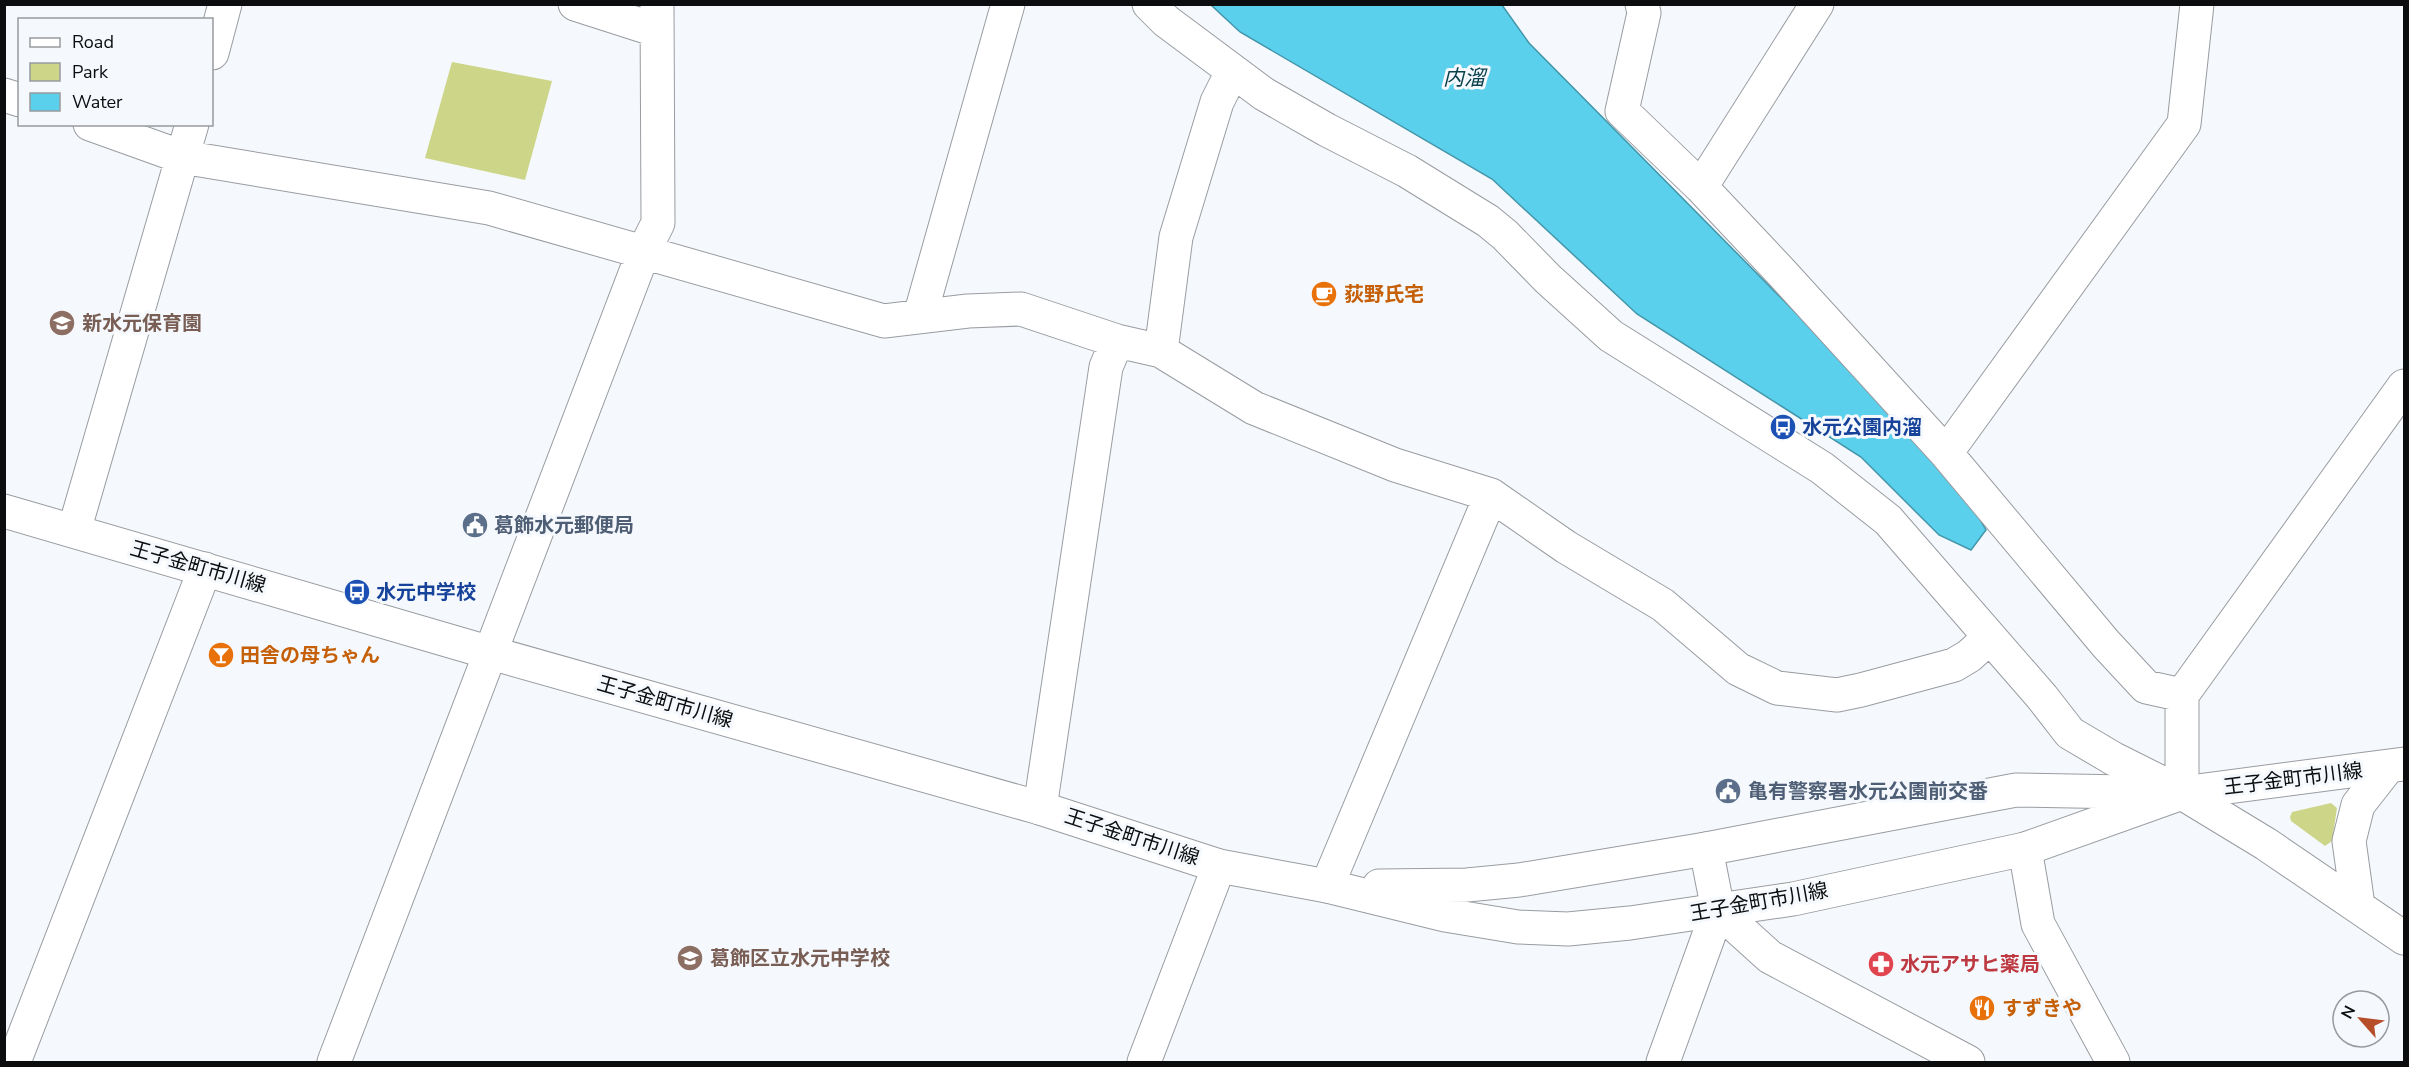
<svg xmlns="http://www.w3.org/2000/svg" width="2409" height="1067" font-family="'Nunito Sans','Noto Sans JP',sans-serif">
	<rect width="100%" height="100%" fill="#f5f8fc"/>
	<path fill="#cdd589" d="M452,62L552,81L525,180L425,158Z
		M2331,803L2337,808L2332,841L2325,846L2291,821L2290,817L2292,812Z"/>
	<path fill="#5bd0ec" stroke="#4396a9" stroke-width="1.5" d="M1211,5H1502L1529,43L1797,314L1972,505L1986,530L1971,550L1939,535L1861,457L1637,314L1492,179L1240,32Z"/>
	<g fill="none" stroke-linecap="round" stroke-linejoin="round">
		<defs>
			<path id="minor" d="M575,4L656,30
				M1149,4L1166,21L1264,94L1327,130L1407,171L1488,221L1505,235L1548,279L1611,336L1822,468L1888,520L2042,697L2070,733L2114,759L2182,793L2266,844L2404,938
				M1642,4L1644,13L1622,111L1701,187L1782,273L1946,453L2106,644L2146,687L2182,695L2404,386
				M212,53L225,4
				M4,95L20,100
				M90,124L182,157L489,208L884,321L968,311L1021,309L1117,341L1161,351L1254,408L1395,465L1491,495L1566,547L1663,605L1738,669L1777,688L1837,695L1861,690L1954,665L1969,656L1989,638
				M1701,187L1817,4
				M920,316L1008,4
				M1161,351L1176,237L1217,102L1232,72
				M1946,453L2184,124L2197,4
				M74,531L192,124
				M2182,793V695
				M1040,808L1106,367L1117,341
				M2025,849L2038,924L2113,1062
				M1327,886L1491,495
				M2358,906L2349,841L2358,805L2387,768
				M1718,910L1770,957L1968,1062
				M14,1062L205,569
				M334,1062L643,253L658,223L657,4
				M1144,1062L1219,866
				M1663,1062L1718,910L1706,849"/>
			<path id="major" d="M4,511L491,653L1040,808L1219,866L1327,886L1445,915L1518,927L1568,929L1630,923L1793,899L2025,849L2182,793
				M1379,886L1467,885L1519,880L1706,849L2016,790L2182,793L2404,764"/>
		</defs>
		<use href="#minor" stroke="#999ca0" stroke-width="35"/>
		<use href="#major" stroke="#999ca0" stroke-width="35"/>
		<use href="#minor" stroke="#fff" stroke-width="33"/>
		<use href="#major" stroke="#fff" stroke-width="33"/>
	</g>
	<defs>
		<symbol id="cafe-disc" viewBox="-11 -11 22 22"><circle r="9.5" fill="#e8710a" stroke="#f5f8fc"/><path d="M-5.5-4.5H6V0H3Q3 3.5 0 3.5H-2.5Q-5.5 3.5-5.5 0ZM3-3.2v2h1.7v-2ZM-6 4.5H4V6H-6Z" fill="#fff"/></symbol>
		<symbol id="school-disc" viewBox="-11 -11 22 22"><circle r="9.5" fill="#8d6e63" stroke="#f5f8fc"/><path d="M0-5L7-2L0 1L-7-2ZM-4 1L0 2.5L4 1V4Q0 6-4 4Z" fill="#fff"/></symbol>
		<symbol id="bus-disc" viewBox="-11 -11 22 22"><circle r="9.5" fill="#1a4fb4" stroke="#f5f8fc"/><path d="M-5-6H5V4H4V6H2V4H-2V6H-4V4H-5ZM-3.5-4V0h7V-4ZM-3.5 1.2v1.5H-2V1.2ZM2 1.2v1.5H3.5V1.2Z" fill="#fff"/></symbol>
		<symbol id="civic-disc" viewBox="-11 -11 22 22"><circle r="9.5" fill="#5c6f8a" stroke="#f5f8fc"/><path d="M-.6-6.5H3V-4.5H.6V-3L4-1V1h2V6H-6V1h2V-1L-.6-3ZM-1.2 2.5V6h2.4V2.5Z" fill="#fff"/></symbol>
		<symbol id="bar-disc" viewBox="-11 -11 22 22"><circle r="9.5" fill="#e8710a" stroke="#f5f8fc"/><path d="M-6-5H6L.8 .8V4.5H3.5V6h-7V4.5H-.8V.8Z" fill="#fff"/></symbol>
		<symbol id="pharmacy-disc" viewBox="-11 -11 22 22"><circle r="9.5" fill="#e0444e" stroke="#f5f8fc"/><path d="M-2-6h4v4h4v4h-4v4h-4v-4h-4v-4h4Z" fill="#fff"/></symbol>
		<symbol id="restaurant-disc" viewBox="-11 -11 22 22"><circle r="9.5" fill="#e8710a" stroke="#f5f8fc"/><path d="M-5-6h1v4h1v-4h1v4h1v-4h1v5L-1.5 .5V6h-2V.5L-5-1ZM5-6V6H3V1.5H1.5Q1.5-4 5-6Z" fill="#fff"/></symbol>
	</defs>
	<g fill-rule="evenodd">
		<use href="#cafe-disc" x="1309" y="279" width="30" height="30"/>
		<use href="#school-disc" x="47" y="308" width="30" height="30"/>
		<use href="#bus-disc" x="1768" y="412" width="30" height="30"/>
		<use href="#civic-disc" x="460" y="510" width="30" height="30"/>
		<use href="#bus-disc" x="342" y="577" width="30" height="30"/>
		<use href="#bar-disc" x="206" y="640" width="30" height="30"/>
		<use href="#civic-disc" x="1713" y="776" width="30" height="30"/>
		<use href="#school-disc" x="675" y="943" width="30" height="30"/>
		<use href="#pharmacy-disc" x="1866" y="949" width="30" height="30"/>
		<use href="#restaurant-disc" x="1967" y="993" width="30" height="30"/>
	</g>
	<g text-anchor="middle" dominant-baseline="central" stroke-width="6" stroke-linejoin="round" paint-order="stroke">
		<g font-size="20" font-weight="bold" fill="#c56008" stroke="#f5f8fc" text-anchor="start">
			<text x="1344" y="294">荻野氏宅</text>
			<text x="240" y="655">田舎の母ちゃん</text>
			<text x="2002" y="1008">すずきや</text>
		</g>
		<g font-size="20" font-weight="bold" fill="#785e54" stroke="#f5f8fc" text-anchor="start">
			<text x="82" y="323">新水元保育園</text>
			<text x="710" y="958">葛飾区立水元中学校</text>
		</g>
		<g font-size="20" font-weight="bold" fill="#164399" stroke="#f5f8fc" text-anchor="start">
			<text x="1802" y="427">水元公園内溜</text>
			<text x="376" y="592">水元中学校</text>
		</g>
		<g font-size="20" font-weight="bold" fill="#4e5e75" stroke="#f5f8fc" text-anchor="start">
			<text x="494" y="525">葛飾水元郵便局</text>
			<text x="1748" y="791">亀有警察署水元公園前交番</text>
		</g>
		<g font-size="20" fill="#0c0d0e" stroke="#f5f8fc">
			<text transform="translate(198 567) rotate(16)">王子金町市川線</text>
			<text transform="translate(665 702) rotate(16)">王子金町市川線</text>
			<text transform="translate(2293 779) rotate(-7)">王子金町市川線</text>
			<text transform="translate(1132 837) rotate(18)">王子金町市川線</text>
			<text transform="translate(1759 902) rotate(-10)">王子金町市川線</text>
		</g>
		<g font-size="20" font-weight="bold" fill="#be3a42" stroke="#f5f8fc" text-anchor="start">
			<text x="1900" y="964">水元アサヒ薬局</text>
		</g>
		<g font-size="21" font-style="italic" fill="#09404c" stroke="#f5f8fc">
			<text x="1464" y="78">内溜</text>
		</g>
	</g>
	<rect width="2409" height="1067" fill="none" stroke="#0c0d0e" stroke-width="12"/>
	<rect x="18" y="18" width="195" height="108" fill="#f5f8fc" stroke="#989a9d" stroke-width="1.5"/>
	<rect x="30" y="38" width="30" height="9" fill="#ffffff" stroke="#989a9d" stroke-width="1.5"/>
	<text x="72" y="48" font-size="18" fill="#0c0d0e">Road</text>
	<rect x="30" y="63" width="30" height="18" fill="#cdd589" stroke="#989a9d" stroke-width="1.5"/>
	<text x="72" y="78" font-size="18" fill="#0c0d0e">Park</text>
	<rect x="30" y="93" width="30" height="18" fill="#5bd0ec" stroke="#989a9d" stroke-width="1.5"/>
	<text x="72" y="108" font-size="18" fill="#0c0d0e">Water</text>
	<g transform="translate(2361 1019) rotate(298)"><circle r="28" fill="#f5f8fc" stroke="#989a9d" stroke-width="1.5"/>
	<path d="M0-4.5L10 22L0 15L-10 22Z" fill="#b54e29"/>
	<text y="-9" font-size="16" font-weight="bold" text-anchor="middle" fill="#0c0d0e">N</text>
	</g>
</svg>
